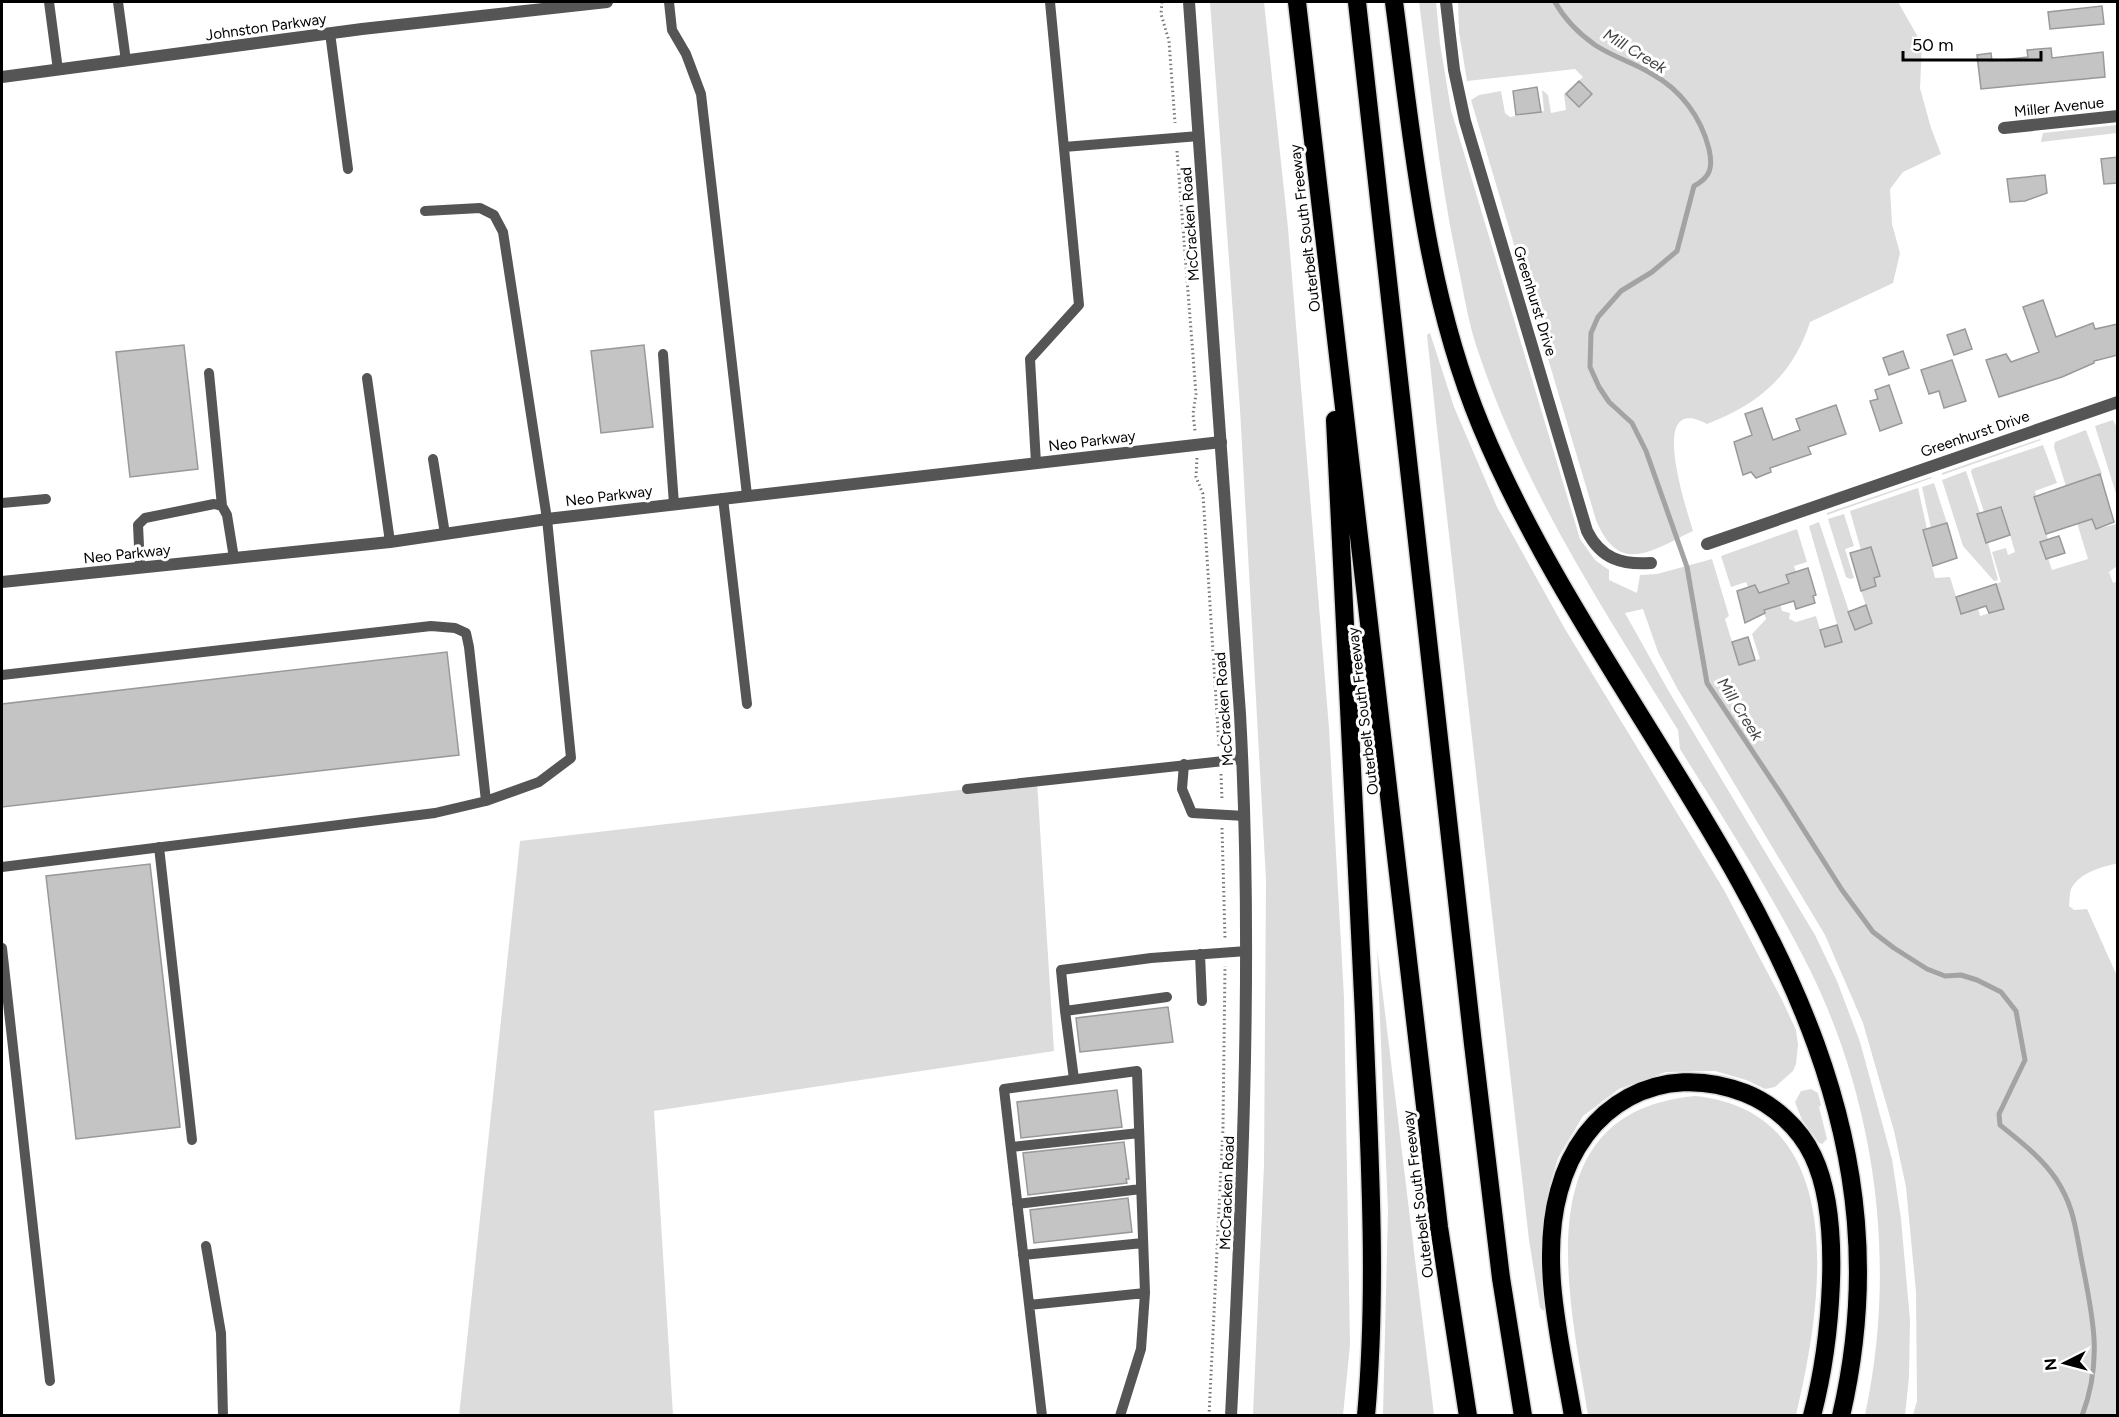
<svg xmlns="http://www.w3.org/2000/svg" width="2119" height="1417" font-family="Figtree,sans-serif">
	<rect width="100%" height="100%" fill="#fff"/>
	<path fill="#dcdcdc" d="M1210,2H1264L1288,228L1329,728L1344,997L1350,1345L1343,1415H1253L1264,1165L1266,880L1240,409Z
		M1419,2H1436L1440,44L1451,110L1580,539L1595,560L1609,570V580L1637,593L1640,575L1657,574L1712,559L1729,616L1725,619L1739,665L1760,659L1752,634L1766,619L1755,585L1748,587L1746,582L1731,587L1721,556L1797,529L1807,562L1794,566L1796,572L1786,575L1789,583L1775,588L1782,611L1790,613L1789,619L1796,622L1816,616L1825,647L1842,642L1809,526L1819,522L1855,629L1872,623L1861,591L1876,586L1871,547L1861,550L1850,511L1918,488L1927,529L1923,531L1935,578L1950,577L1961,613L1978,608L1980,616L2003,609L1996,584L2001,582L1992,552L2006,548L2008,555L2015,552L2002,507L1984,512L1971,472L1972,469L2043,445L2057,483L2035,491L2048,540L2040,542L2045,559L2048,558L2052,570L2088,559L2054,447L2055,442L2086,430L2102,474L2078,483L2096,529L2117,524V566L2109,572L2113,583L2118,581V863C2100,868 2083,871 2072,887C2069,892 2070,900 2069,906L2074,910L2087,909L2117,976V1415H1913L1917,1401L1916,1292L1906,1187L1894,1131L1863,1023L1825,935L1677,688L1658,652L1643,609L1625,613L1668,690L1815,935L1837,981L1860,1042L1892,1159L1901,1219L1910,1320L1909,1377L1905,1415H1865C1897,1267 1877,1105 1809,968C1771,892 1725,821 1680,749L1678,730C1603,609 1525,490 1479,354C1470,329 1465,301 1460,275C1440,185 1431,93 1419,2Z
		M1458,2H1898L1922,44L1920,88L1931,128L1941,154L1903,172L1890,189L1892,224L1900,253L1893,283L1810,322C1793,375 1758,405 1707,424C1646,391 1687,510 1693,531C1651,551 1619,576 1596,520L1471,100L1479,95L1501,91L1505,113L1510,117L1544,111L1542,90L1548,95L1551,113L1566,110L1564,94L1583,77L1575,69L1467,81L1459,32Z
		M2117,125V133L2041,142L2043,133Z
		M1430,333L1454,407L1497,507L1565,629L1724,890L1783,1002L1796,1030L1798,1045L1796,1064L1793,1071L1775,1087L1765,1089L1746,1080L1715,1071L1666,1072L1619,1089L1583,1116L1558,1158L1549,1187L1543,1236L1544,1311L1540,1308L1529,1240L1437,429L1427,335Z
		M2113,420L2117,428V497L2095,426Z
		M2040,439L2041,440L1942,475V473Z
		M1966,471L1980,513L1998,580L1994,581L1963,546L1942,480Z
		M1931,477L1932,478L1827,515V513Z
		M1934,483L1947,523L1931,528L1922,487Z
		M1844,514L1854,546L1845,549L1854,578L1850,579L1846,577L1828,519Z
		M1037,781L1054,1051L654,1111L673,1415L459,1416L520,841Z
		M1377,947L1434,1415H1383L1388,1210Z
		M1811,1089L1818,1093L1821,1105L1819,1107L1827,1139L1822,1144L1819,1143L1802,1120L1795,1102L1801,1091Z
		M1695,1096C1853,1112 1822,1306 1796,1415H1588C1570,1299 1522,1112 1695,1096Z"/>
	<g fill="none" stroke-linecap="round" stroke-linejoin="round">
		<path stroke="#a3a3a3" stroke-width="5" d="M1555,2C1565,20 1578,33 1595,45C1613,57 1634,63 1652,74C1681,90 1701,117 1709,149C1713,167 1711,177 1694,186L1677,251L1652,272L1621,291L1598,317L1591,333L1590,367L1599,387L1609,402L1632,423L1646,451L1687,567L1707,683L1781,794L1842,890L1873,932L1894,948L1927,969L1945,976L1961,975L1977,980L2001,992L2016,1011L2025,1060L1999,1114L2000,1125C2020,1141 2042,1158 2056,1179C2074,1207 2075,1226 2081,1257C2092,1314 2104,1358 2082,1416"/>
	</g>
	<path fill="#c4c4c4" stroke="#999" stroke-width="1.5" d="M2102,6L2104,24L2050,29L2048,12Z
		M2051,48L2052,58L2103,52L2105,77L1981,89L1977,55L1991,53L1992,61L2028,57L2027,50Z
		M1579,81L1592,94L1579,107L1566,94Z
		M1537,87L1541,112L1516,115L1513,91Z
		M2118,157V183L2104,184L2101,159Z
		M2045,175L2047,193L2025,201L2010,202L2007,179Z
		M2043,300L2056,337L2093,323L2095,329L2118,324V355L2094,361V363L2062,377L1999,397L1986,360L2006,354L2011,362L2039,352L2023,307Z
		M1965,329L1972,349L1954,355L1947,335Z
		M184,345L198,469L130,477L116,352Z
		M644,345L653,427L601,433L591,351Z
		M1903,351L1909,368L1889,375L1883,358Z
		M1952,360L1966,401L1944,408L1939,391L1929,394L1921,370Z
		M1889,385L1902,423L1880,431L1870,401L1878,399L1875,390Z
		M1836,405L1846,434L1808,447L1811,454L1770,468L1771,472L1756,478L1751,472L1743,475L1734,442L1752,435L1745,414L1762,408L1773,440L1800,430L1796,419Z
		M2100,474L2114,522L2096,529L2092,519L2046,534L2034,497Z
		M2001,507L2010,535L1986,543L1977,514Z
		M1947,523L1957,558L1933,566L1923,530Z
		M2059,536L2065,553L2046,559L2040,542Z
		M1871,547L1880,576L1874,578L1876,586L1861,591L1850,553Z
		M1808,568L1816,595L1813,596L1815,603L1796,609L1794,601L1764,610L1765,613L1745,623L1737,591L1755,585L1759,593L1789,583L1786,575Z
		M1996,584L2004,609L1989,613L1986,606L1961,614L1956,597Z
		M1866,605L1872,623L1855,630L1848,612Z
		M1837,625L1842,642L1825,647L1820,630Z
		M1748,637L1755,660L1739,665L1732,642Z
		M447,652L459,755L2,807V704Z
		M150,864L180,1127L76,1139L46,876Z
		M1168,1007L1173,1042L1080,1052L1076,1018Z
		M1117,1090L1122,1127L1021,1138L1017,1102Z
		M1124,1142L1129,1179H1126L1127,1183L1028,1195L1023,1153Z
		M1128,1198L1132,1232L1034,1243L1030,1210Z"/>
	<g fill="none" stroke-linecap="round" stroke-linejoin="round">
		<defs>
			<path id="motorway" d="M1297,2L1439,1227L1468,1416
				M1357,2L1473,1044L1501,1278L1523,1416
				M1394,2C1413,144 1425,291 1481,426C1621,761 1934,1017 1841,1416
				M1335,420C1345,618 1356,816 1364,1015C1369,1148 1378,1283 1366,1416
				M1573,1416C1561,1345 1539,1262 1559,1191C1582,1105 1660,1060 1745,1093C1773,1104 1800,1128 1813,1156C1844,1221 1830,1347 1812,1416"/>
		</defs>
		<use href="#motorway" stroke="#dbdbdb" stroke-width="21"/>
		<path stroke="#777" stroke-width="3" stroke-dasharray="1.5 3" stroke-linecap="butt" d="M1162,2L1161,14L1169,41L1175,123
			M1177,151L1196,394L1193,414L1195,431
			M1197,458L1196,477L1203,494L1219,746
			M1221,774L1222,800
			M1222,828L1225,938
			M1209,1416L1223,1127L1225,966"/>
		<path stroke="#555" stroke-width="10" d="M49,2L58,70
			M118,2L126,61
			M669,2L672,30L686,54L701,94L747,495
			M330,33L348,169
			M1064,147L1199,136
			M663,354L674,504
			M209,373L222,506
			M367,378L390,542
			M433,459L445,534
			M1036,463L1030,359L1079,305L1050,2
			M723,498L747,704
			M2,503L46,499
			M140,567L138,525L145,518L214,504L222,506L227,515L234,558
			M2,675L431,626L455,628L466,633L469,647L486,801
			M1184,764L1182,789L1192,813L1245,816
			M967,789L1242,759
			M159,847L192,1140
			M2,867L435,813L486,801L539,782L571,758L547,519L503,232L494,215L480,208L425,211
			M2,948L50,1381
			M1200,954L1202,1001
			M1167,997L1065,1011L1061,970L1151,958L1247,951
			M1065,1011L1074,1079
			M1011,1147L1139,1133
			M1017,1204L1141,1189
			M206,1246L221,1333L223,1416
			M1023,1255L1143,1243
			M1029,1305L1145,1293
			M1042,1416L1004,1089L1137,1071L1145,1293L1141,1349L1120,1416"/>
		<path stroke="#555" stroke-width="12" d="M1446,2L1454,70L1465,121L1587,531C1601,559 1622,565 1651,563
			M2004,128L2118,116
			M1707,544L2118,402
			M2,582L390,542L547,519L1221,442"/>
		<path stroke="#555" stroke-width="12" d="M1189,2L1240,714C1253,948 1243,1181 1231,1416
			M2,77L362,29L607,2"/>
		<use href="#motorway" stroke="#000" stroke-width="18"/>
	</g>
	<g text-anchor="middle" dominant-baseline="central" stroke-width="6" stroke-linejoin="round" paint-order="stroke">
		<g font-size="15" fill="#000" stroke="#fff">
			<text transform="translate(266 27) rotate(-8)">Johnston Parkway</text>
			<text transform="translate(2059 107) rotate(-6)">Miller Avenue</text>
			<text transform="translate(1190 224) rotate(-94)">McCracken Road</text>
			<text transform="translate(1305 228) rotate(-97)">Outerbelt South Freeway</text>
			<text transform="translate(1535 301) rotate(73)">Greenhurst Drive</text>
			<text transform="translate(1975 434) rotate(-19)">Greenhurst Drive</text>
			<text transform="translate(1092 441) rotate(-7)">Neo Parkway</text>
			<text transform="translate(609 496) rotate(-7)">Neo Parkway</text>
			<text transform="translate(127 554) rotate(-6)">Neo Parkway</text>
			<text transform="translate(1224 709) rotate(-94)">McCracken Road</text>
			<text transform="translate(1363 711) rotate(-97)">Outerbelt South Freeway</text>
			<text transform="translate(1227 1193) rotate(-88)">McCracken Road</text>
			<text transform="translate(1418 1194) rotate(-97)">Outerbelt South Freeway</text>
		</g>
		<g font-size="16" font-style="italic" fill="#444" stroke="#fff">
			<text transform="translate(1635 51) rotate(31)">Mill Creek</text>
			<text transform="translate(1740 709) rotate(58)">Mill Creek</text>
		</g>
	</g>
	<rect width="2119" height="1417" fill="none" stroke="#000000" stroke-width="6"/>
	<g transform="translate(2065 1363) rotate(264)" stroke="#ffffff" stroke-width="4.5" paint-order="stroke">
	<path d="M0-4.5L10 22L0 15L-10 22Z" fill="#000000"/>
	<text y="-9" font-size="16" font-weight="bold" text-anchor="middle" fill="#000000">N</text>
	</g>
	<path d="M1903 51v9h138v-9" fill="none" stroke="#000000" stroke-width="3"/>
	<text x="1912" y="51" font-size="18" fill="#000000" stroke="#ffffff" stroke-width="4.5" paint-order="stroke">50 m</text>
</svg>
